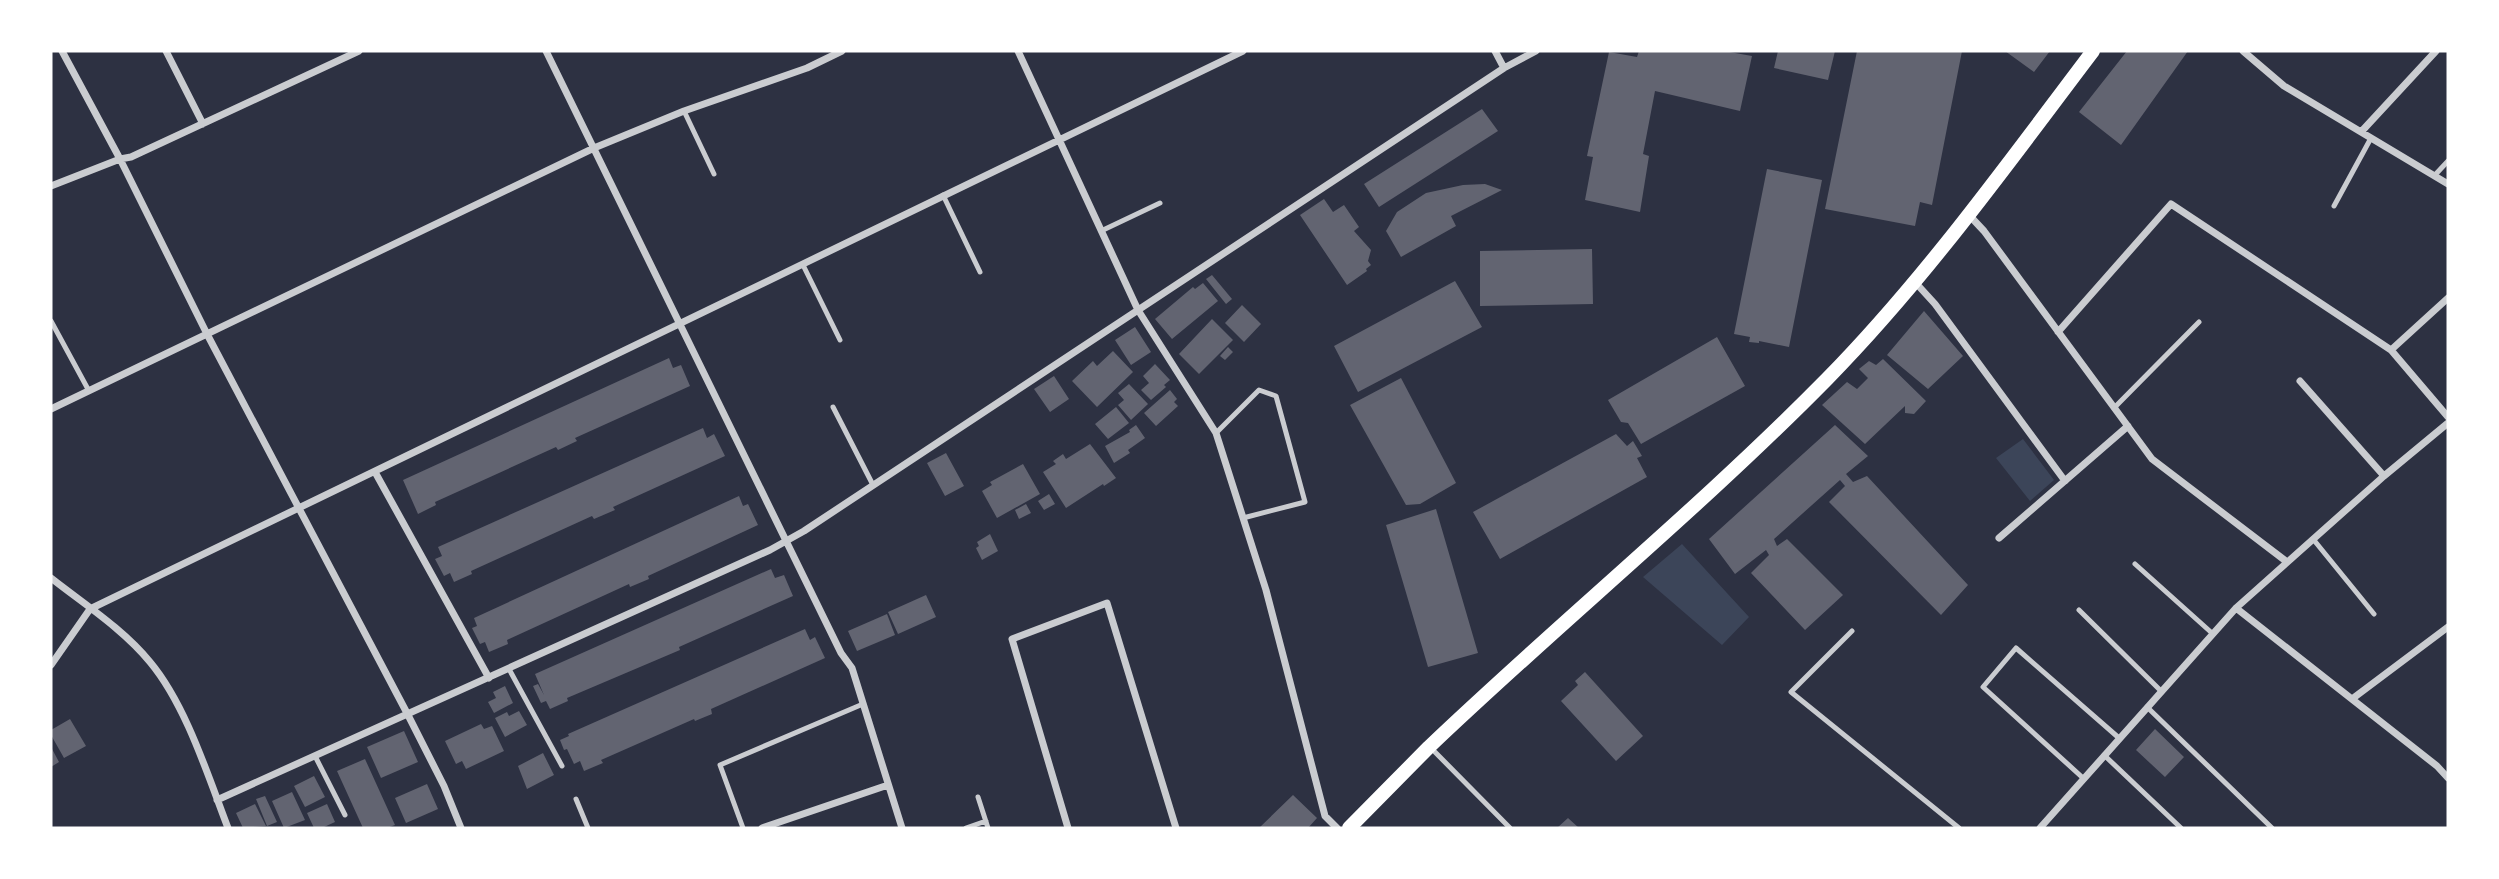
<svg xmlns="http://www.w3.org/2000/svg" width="2499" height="879" font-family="'Roboto Condensed',sans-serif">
	<rect width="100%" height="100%" fill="#2d3142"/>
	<path fill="#3c4559" d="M2023,439L2054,480L2030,501L1996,458Z
		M1682,544L1749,617L1722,645L1643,577Z"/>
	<path fill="#626471" d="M1639,51H1724L1752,56L1740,111L1655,91L1643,154L1649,156L1640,212L1585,200L1593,157L1587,156L1609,52L1637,57Z
		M1778,51H1835L1828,80L1774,68Z
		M1857,51H1962L1932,205L1920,202L1915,226L1825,209Z
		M2005,51H2050L2034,72Z
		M2127,51H2188L2121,145L2079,112Z
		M1482,109L1498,131L1379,207L1364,184Z
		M1767,169L1822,180L1789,347L1759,341V343L1749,342L1750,337L1734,334Z
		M1485,184L1502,190L1451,216L1456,226L1401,257L1386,231L1397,212L1426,193L1463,185Z
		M1324,199L1333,212L1344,205L1359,227L1354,231L1371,250L1368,261L1371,265L1366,269L1367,271L1347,285L1300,215Z
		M1592,249L1593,304L1480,306V251Z
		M1212,275L1232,299L1226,304L1206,279Z
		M1455,281L1482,327L1358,392L1334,346Z
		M1203,283L1218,301L1172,339L1155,319L1193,287L1195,289Z
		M1242,305L1261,324L1244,342L1225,323Z
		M1924,311L1963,356L1928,389L1887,355Z
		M1212,319L1233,340L1199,374L1179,354Z
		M1135,327L1151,352L1131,365L1115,340Z
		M1717,337L1745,386L1641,444L1628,423L1621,422L1608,400Z
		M1228,347L1233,352L1225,360L1220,356Z
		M1113,351L1133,372L1097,407L1072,381L1093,361L1097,366Z
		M669,358L673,368L681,365L690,386L575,438L577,441L558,450L556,447L435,502L436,505L418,514L403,480Z
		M1883,359L1926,401L1914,414L1905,413V406L1865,444L1822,405L1847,382L1857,389L1868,378L1859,369L1869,361L1876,365Z
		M1155,364L1170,380L1164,385L1166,387L1151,400L1141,390L1149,383L1143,376Z
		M1054,376L1069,399L1050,412L1034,389Z
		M1401,378L1456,483L1420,504L1406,505L1350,405Z
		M1129,384L1148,404L1131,420L1118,405L1124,400L1118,393Z
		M1170,390L1177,399L1174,402L1178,406L1156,426L1144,413Z
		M1116,407L1129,423L1108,439L1095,424Z
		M1136,425L1145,438L1128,450L1130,453L1114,463L1105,446L1130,432L1129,430Z
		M1835,425L1868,456L1846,474L1853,482L1867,476L1968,585L1941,615L1829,502L1845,486L1840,480L1774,539L1777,546L1787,539L1843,595L1805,630L1751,573L1769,555L1766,550L1735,574L1709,539Z
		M703,428L707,438L714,434L725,456L613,507L615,510L594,519L592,516L471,571L472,574L454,582L450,573L444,576L435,559L442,556L438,547Z
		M1616,434L1627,446L1633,441L1642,456L1637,458L1647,477L1500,559L1473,512Z
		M1090,444L1116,478L1104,486L1103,484L1066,508L1043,472L1056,464L1053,461L1063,454L1066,459Z
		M946,453L964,486L945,496L927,463Z
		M1023,464L1040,494L997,518L982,491L992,485L990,482Z
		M1049,494L1055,504L1044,510L1038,501Z
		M739,496L743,506L748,504L758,525L648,576L649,579L630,587L629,584L507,640L508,644L489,652L485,642L480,644L472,628L477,626L474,618Z
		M1026,504L1031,513L1019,519L1015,510Z
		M1436,509L1478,653L1428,667L1386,525Z
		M990,534L998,551L982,560L976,548L979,546L977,542Z
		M771,569L775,578L784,575L793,596L679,647L680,650L567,698L568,701L550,709L546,701L541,703L533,686L538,684L544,695L535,674Z
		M926,595L936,617L898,634L888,612Z
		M887,614L895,635L857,651L848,631Z
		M805,629L810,640L815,637L825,658L711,709L712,714L695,721L694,719L601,760L603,763L584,771L580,761L574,764L567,749L564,750L560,740L569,736L568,734Z
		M1585,672L1643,736L1616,761L1561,701L1578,685L1575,681Z
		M505,686L513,703L494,713L488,702L496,698L493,692Z
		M519,711L527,725L505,737L495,718L507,712L509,716Z
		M70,719L86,746L64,758L51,735V730Z
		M481,724L484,729L492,726L504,751L466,769L462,761L456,764L445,741Z
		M2155,729L2184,757L2165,777L2136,750Z
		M404,731L418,762L381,778L367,747Z
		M51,747L59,762L51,767Z
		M543,753L554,775L527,789L518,766Z
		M365,759L395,825L387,828H363L337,771Z
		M314,776L325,797L305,807L294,786Z
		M427,784L438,809L406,823L395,798Z
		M292,792L305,820L284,828L272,801Z
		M1293,795L1317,818L1308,828H1259Z
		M265,796L277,822L267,826L256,799Z
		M255,804L266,826L243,828L236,813Z
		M327,804L335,822L322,828H314L307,813Z
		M1568,818L1579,828H1557Z"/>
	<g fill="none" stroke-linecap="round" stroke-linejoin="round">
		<path stroke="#caccd0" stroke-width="5" d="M684,111L714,174
			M2434,176L2448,161
			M943,195L980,272
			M2334,206L2371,138
			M1101,231L1160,203
			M803,265L840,340
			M51,321L89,391
			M833,407L873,485
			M2114,408L2199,322
			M1216,433L1259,390L1276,396L1305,502L1243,518
			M2313,539L2374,614
			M2135,564L2213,634
			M2079,610L2161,691
			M1852,631L1791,692L1959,828
			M509,669L562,766
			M2147,707L2272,828
			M1431,748L1510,828
			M2104,755L2181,828
			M315,756L345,815
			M2083,778L1983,687L2016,648L2119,738
			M978,797L988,828
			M576,799L588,828
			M743,828L720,765L863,704
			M966,828L986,821"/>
		<path stroke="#caccd0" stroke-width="7" d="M62,51L120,159L207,334L408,715L444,786L461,828
			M166,51L203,124
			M546,51L841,653L852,668L902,828
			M1018,51L1138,310L1216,433L1266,590L1325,816L1337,828
			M1495,51L1504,68
			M2243,51L2284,86L2448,184
			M2361,132L2436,51
			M51,186L120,159L131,157L359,51
			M1969,215L1984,231L2152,459L2287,562
			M1914,281L1935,304L2065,481
			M2058,332L2171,204L2391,350L2448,417
			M2391,350L2448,298
			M2300,381L2384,476
			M51,409L594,148L684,111L807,68L842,51
			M375,472L489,678
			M1999,538L2128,426
			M51,578C84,604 123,629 150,662C186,705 208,776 228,828
			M2236,608L2437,766L2448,778
			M51,665L90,609L1243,51
			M2352,699L2448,627
			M217,800L770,550L804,531L1504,68L1536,51
			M762,828L888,785
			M1068,828L1012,639L1107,603L1176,828
			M2040,828L2236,608L2384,476L2448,423"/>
		<path stroke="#fff" stroke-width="14" d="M1349,828C1376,801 1402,774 1429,747C1560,622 1700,508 1827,379C1926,278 2008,163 2093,51"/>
	</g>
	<rect width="2499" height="879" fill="none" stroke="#ffffff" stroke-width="105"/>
</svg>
